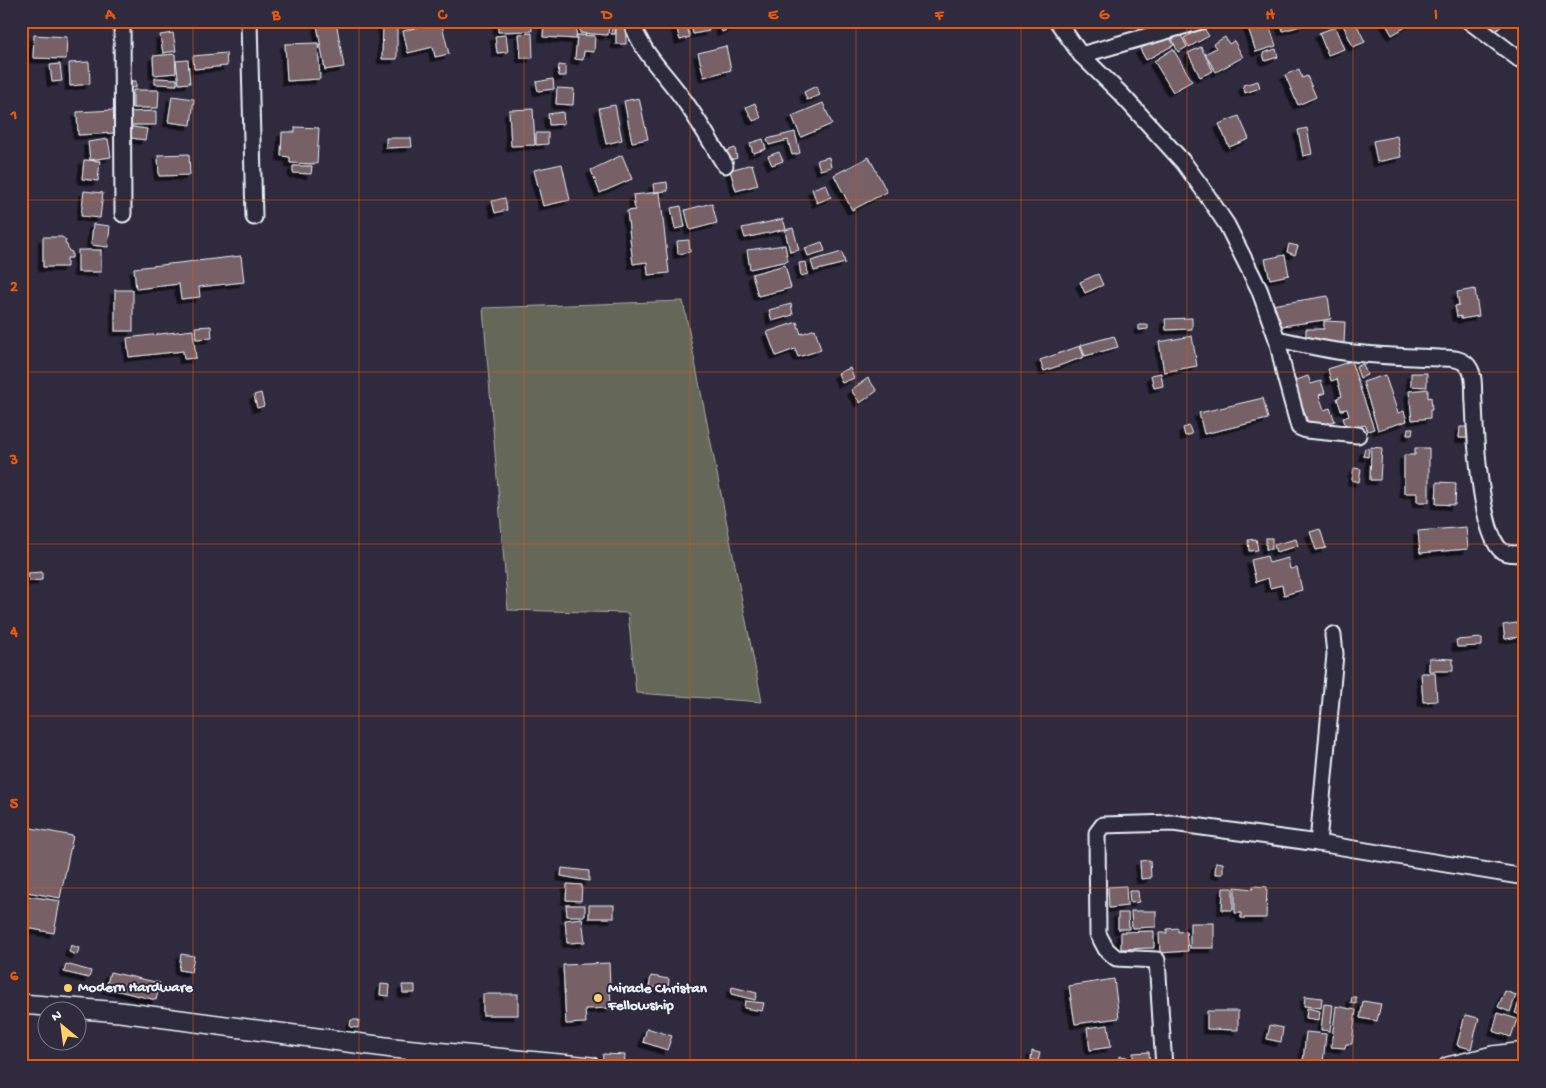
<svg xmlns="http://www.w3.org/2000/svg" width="1546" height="1088" font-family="'Gochi Hand',sans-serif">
<defs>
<filter id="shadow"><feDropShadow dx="-4.5" dy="4.5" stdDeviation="0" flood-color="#0009"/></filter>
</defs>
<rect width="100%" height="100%" fill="#2f2a3d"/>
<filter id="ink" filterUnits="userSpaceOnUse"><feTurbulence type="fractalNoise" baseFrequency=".02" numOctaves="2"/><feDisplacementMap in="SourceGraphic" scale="10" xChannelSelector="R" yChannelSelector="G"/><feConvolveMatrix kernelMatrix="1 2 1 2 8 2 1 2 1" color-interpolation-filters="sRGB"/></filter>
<g filter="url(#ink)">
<polygon fill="#656759" stroke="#a6aca8" points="683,301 762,702 636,693 628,613 508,610 483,308"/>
<g fill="#776066" stroke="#e8f1f8" filter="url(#shadow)">
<polygon points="336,21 344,67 325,70 317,25"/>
<polygon points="383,21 397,21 397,59 382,59"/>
<polygon points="441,21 449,54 435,57 433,47 408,53 403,31"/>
<polygon points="498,21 531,21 532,31 498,32"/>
<polygon points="544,21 577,21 576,39 543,37"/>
<rect x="611" y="21" width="10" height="4"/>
<polygon points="680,21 685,21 690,37 680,40 675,23"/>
<polygon points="690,21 707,21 709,31 693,34"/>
<polygon points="718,21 746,21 722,32"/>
<polygon points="1246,21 1268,21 1276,46 1256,52"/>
<polygon points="1280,21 1303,21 1304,25 1283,31"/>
<polygon points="1352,21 1355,21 1365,42 1353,47 1343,25"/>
<polygon points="1384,21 1416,21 1392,35"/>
<polygon points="1485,21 1509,21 1494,32"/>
<polygon points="580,23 609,26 608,35 580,33"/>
<polygon points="1203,27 1209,36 1189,47 1184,38"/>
<polygon points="1335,27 1344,49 1328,55 1319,33"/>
<polygon points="612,28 616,28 615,34 611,34"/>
<rect x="616" y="28" width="10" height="16"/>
<polygon points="173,33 176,51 163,53 160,35"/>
<polygon points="532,33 533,58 521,58 519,34"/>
<polygon points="1168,34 1174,45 1146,60 1140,49"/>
<polygon points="34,35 67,37 66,59 33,58"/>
<polygon points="506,35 508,52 497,53 495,36"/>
<polygon points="577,35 595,36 594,52 584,51 583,60 575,59"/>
<polygon points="1181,35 1187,47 1178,52 1172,39"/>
<polygon points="1225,37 1229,44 1234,41 1243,57 1216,72 1205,54 1216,48 1213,44"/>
<polygon points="318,43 320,79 287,81 285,44"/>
<polygon points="726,46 731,70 704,77 698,53"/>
<polygon points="1201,47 1213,71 1200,77 1188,53"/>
<polygon points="1173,49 1192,81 1173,92 1154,61"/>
<polygon points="1276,49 1278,57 1265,61 1263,53"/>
<polygon points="226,53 227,66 194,69 193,56"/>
<polygon points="175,54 176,73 154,75 153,56"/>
<polygon points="188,60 190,83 179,84 176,61"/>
<polygon points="89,62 90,84 70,86 69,63"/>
<polygon points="60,64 62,81 52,82 50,65"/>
<polygon points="559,65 566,66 566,76 558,76"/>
<polygon points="1299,69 1302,78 1307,76 1316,97 1298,105 1285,75"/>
<polygon points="155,78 177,79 177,85 155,84"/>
<polygon points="553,79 554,89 538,91 536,82"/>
<polygon points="129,81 136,81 136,88 129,87"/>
<polygon points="1258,81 1260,88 1245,93 1243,85"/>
<polygon points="816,86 820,95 807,100 804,92"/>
<polygon points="557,88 574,89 573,105 556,104"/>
<polygon points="133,90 159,90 158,108 133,108"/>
<polygon points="172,96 194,99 191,125 168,122"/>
<polygon points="639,98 648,139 632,142 624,101"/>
<polygon points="755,103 761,118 753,121 746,107"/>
<polygon points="823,103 832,124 801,137 792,116"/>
<polygon points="615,105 622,140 606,144 599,108"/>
<polygon points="533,109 535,145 511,146 509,110"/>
<polygon points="114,110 115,133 78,135 77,112"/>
<polygon points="156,111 156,125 126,125 126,112"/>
<polygon points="563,112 564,124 549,125 548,114"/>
<polygon points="1239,116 1249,139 1229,147 1219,124"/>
<polygon points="126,126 147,129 145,140 124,137"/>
<polygon points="295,127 319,128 317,164 290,163 290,157 281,156 282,132 295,132"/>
<polygon points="1307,128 1312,154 1303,156 1298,130"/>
<polygon points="795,132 800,153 792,155 788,140 769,145 767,139"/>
<polygon points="536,133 548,133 548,144 536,145"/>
<polygon points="1397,136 1401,157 1377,162 1373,141"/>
<polygon points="386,138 411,138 412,147 386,148"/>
<polygon points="108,139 111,157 90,160 88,142"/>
<polygon points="763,139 766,149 753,153 750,143"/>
<polygon points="735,148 737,158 727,161 724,152"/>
<polygon points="779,152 783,161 772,165 768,156"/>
<polygon points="189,154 190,175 159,176 158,155"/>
<polygon points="622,155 632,179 600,193 591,170"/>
<polygon points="829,157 831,167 820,170 817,160"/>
<polygon points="869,157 887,192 852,210 834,175"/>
<polygon points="84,160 100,161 98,181 82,179"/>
<polygon points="562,164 570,200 543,206 534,170"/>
<polygon points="752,164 758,185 736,191 730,170"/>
<polygon points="293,166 312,166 311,174 293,173"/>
<polygon points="667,182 668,191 654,192 653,184"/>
<polygon points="826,184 831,197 817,203 812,189"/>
<polygon points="84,191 103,193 100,218 81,216"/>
<polygon points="660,192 669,273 648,275 647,262 633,264 627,211 635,210 633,195"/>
<polygon points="505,198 507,210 495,213 492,201"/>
<polygon points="712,203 717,223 690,230 685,210"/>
<polygon points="681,206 685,227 675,229 671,208"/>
<polygon points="783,219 786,229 745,238 742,228"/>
<polygon points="93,224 110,226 108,247 91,245"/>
<polygon points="793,228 799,250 790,252 785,230"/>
<polygon points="43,237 62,237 66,240 65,244 67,245 69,251 72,252 72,258 67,258 67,267 43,267"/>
<polygon points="689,240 690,252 678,254 677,241"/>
<polygon points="822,242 825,251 808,256 805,248"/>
<polygon points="1289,244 1298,246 1295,255 1287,252"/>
<polygon points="785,245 788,261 750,269 747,250"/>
<rect x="78" y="250" width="23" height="22"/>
<polygon points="842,252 845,263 814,271 811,261"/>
<polygon points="1285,255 1289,275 1270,279 1265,259"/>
<polygon points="241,256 244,282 199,287 200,297 181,299 179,284 136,289 134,268"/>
<polygon points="806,262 808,274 801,276 799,263"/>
<polygon points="785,265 791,288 758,296 752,274"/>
<polygon points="1098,274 1103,285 1085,293 1080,282"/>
<polygon points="1475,289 1479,316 1461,319 1461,316 1457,317 1455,306 1459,305 1457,292"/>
<rect x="115" y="290" width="18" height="41"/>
<polygon points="1328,296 1331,319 1275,327 1272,305"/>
<polygon points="791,304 793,315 772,321 769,310"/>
<polygon points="1192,318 1192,329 1166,330 1165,319"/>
<polygon points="1324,321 1345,322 1344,344 1306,342 1306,329 1324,329"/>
<polygon points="797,322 801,334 815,329 821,350 798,357 795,349 776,356 767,332"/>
<polygon points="1139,325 1148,325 1148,329 1139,330"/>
<polygon points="211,326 212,338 196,339 195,327"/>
<polygon points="193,330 196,358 184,359 183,351 129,357 127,338"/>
<polygon points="1114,336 1118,347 1085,356 1081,345"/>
<polygon points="1192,336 1197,366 1164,372 1159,342"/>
<polygon points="1080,346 1084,357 1044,371 1040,360"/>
<polygon points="1351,361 1374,429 1368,431 1365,425 1347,430 1343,418 1349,416 1347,409 1341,410 1337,398 1342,396 1337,379 1331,381 1328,369"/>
<polygon points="1363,364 1367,375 1360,378 1356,367"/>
<polygon points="850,368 854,378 842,383 838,373"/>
<polygon points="1161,373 1163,386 1154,388 1151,375"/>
<polygon points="1411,373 1427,373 1427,387 1411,386"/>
<polygon points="1385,375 1398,413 1404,411 1407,421 1378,430 1363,382"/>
<polygon points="1308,376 1311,384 1321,381 1325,393 1319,395 1324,410 1330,408 1335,421 1310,429 1294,381"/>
<polygon points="868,378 877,391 860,403 851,390"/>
<polygon points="1428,389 1428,398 1431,397 1432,410 1430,410 1430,418 1412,420 1409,391"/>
<polygon points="261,393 264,406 257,408 254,395"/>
<polygon points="1263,398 1268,419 1204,434 1199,413"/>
<polygon points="1189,426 1192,434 1185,436 1183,428"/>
<polygon points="1460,427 1470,427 1469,438 1459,438"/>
<polygon points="1408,428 1413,428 1412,435 1407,435"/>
<polygon points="1371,447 1382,448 1380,480 1370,480"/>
<polygon points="1365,448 1369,449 1368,457 1363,456"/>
<polygon points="1415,448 1429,448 1429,502 1417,502 1417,493 1404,493 1404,455 1415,455"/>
<polygon points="1354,468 1361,469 1359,482 1352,480"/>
<polygon points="1437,482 1456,483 1455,505 1436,504"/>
<polygon points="1466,527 1468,549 1420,553 1418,531"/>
<polygon points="1320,529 1326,548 1316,550 1310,532"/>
<rect x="1266" y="538" width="6" height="11"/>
<polygon points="1256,539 1258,550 1249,551 1248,540"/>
<polygon points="1296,539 1298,546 1276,552 1274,545"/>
<polygon points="1267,556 1269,563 1288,558 1290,569 1297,568 1302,590 1284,595 1282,585 1270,588 1268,578 1256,582 1251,560"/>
<polygon points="42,572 42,580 29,581 28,573"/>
<polygon points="1523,622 1525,636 1505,639 1503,625"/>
<polygon points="1482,638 1482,646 1457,647 1456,640"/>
<polygon points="1429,658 1453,659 1453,671 1429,671"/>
<polygon points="1421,673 1435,673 1437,701 1423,702"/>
<polygon points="21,826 73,836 60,898 21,891"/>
<polygon points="1150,860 1151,878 1141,879 1140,861"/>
<polygon points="1216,862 1223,863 1223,874 1215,874"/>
<polygon points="562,868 589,871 589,881 561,876"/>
<polygon points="567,884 582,885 581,901 566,900"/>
<polygon points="1126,886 1127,906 1109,908 1108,887"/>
<polygon points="1253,886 1267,887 1266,918 1241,918 1241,913 1235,913 1235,887 1253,889"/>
<polygon points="1223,888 1233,888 1233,910 1222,910"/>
<polygon points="1129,891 1138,891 1139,902 1130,903"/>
<polygon points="21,895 60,901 54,933 21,927"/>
<polygon points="566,905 585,905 585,916 567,916"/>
<rect x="589" y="905" width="25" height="13"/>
<polygon points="1131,911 1156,911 1156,927 1132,928"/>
<polygon points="1118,913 1128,913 1129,929 1118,929"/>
<polygon points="582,918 585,942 567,943 565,920"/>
<rect x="1190" y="923" width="24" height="25"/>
<polygon points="1178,928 1178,932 1186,931 1188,951 1160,953 1159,933 1167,933 1167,929"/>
<polygon points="1154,931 1154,948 1121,949 1121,932"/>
<polygon points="71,945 79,948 77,955 69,952"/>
<polygon points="181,954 194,956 191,972 179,970"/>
<polygon points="609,963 611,1008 585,1009 586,1023 566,1024 563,965"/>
<polygon points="66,964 91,971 89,978 64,972"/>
<polygon points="110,972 160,983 156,1000 106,988"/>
<polygon points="651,976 669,979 668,989 649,987"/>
<polygon points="1114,979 1119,1018 1075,1024 1069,986"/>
<polygon points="381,984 390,985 389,996 380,995"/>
<polygon points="402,985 415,985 415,993 403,993"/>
<polygon points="732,987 757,993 755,1000 731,994"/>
<polygon points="1505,991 1516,995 1510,1012 1498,1007"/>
<polygon points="1522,993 1525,994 1525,1002 1519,999"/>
<rect x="483" y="994" width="35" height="21"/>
<polygon points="1305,996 1322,998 1321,1008 1304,1006"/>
<polygon points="1352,997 1356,997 1356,1004 1351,1003"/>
<polygon points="745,1001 764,1003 762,1011 744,1008"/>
<polygon points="1363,1001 1381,1004 1377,1021 1360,1018"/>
<polygon points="1519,1002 1524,1004 1521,1015 1515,1013"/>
<polygon points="1324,1004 1333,1005 1330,1031 1321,1030"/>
<polygon points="1336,1006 1356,1010 1352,1044 1346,1044 1345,1048 1331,1047"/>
<polygon points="1307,1008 1320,1011 1319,1020 1306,1018"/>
<polygon points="1207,1011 1238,1011 1238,1030 1207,1029"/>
<polygon points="1498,1013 1517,1019 1511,1037 1493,1031"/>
<polygon points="1465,1015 1479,1018 1471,1049 1457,1045"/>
<polygon points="351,1020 359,1020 358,1028 350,1027"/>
<polygon points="1108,1025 1111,1047 1090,1050 1087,1028"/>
<polygon points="1270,1025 1283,1028 1281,1042 1267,1039"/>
<polygon points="647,1028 672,1036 667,1050 643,1042"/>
<polygon points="1306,1032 1326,1034 1323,1063 1303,1062"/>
<polygon points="1032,1051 1040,1053 1038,1061 1031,1060"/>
<polygon points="1149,1052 1150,1067 1134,1067 1133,1053"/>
<polygon points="603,1054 625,1055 624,1067 602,1067"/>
<polygon points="1119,1056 1127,1057 1126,1066 1118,1065"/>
<polygon points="1013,1063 1039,1064 1039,1067 1013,1067"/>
</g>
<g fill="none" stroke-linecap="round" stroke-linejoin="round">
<defs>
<g id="minor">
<polyline points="122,21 123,214"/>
<polyline points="249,21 254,217"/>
<path d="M 631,21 C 643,55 663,71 683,99 C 698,119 711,143 725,165"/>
<path d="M 1057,21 L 1081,55 L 1121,94 L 1184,163 L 1202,188 L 1227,225 L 1259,289 L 1277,339 C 1297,343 1317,348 1337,351 C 1371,356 1406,357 1440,358 C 1451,358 1464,358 1470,369 C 1475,378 1473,393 1474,403 C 1475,431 1480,535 1502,551 C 1509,555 1518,554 1525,553"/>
<polyline points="1469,21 1519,59 1525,61"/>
<polyline points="1081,55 1201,21"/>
<polyline points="1277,339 1285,376 1299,427 1306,430 1358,435"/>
<polyline points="1333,635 1335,654 1318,843 1525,877"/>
<polyline points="1164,1067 1157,960 1116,958 1106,949 1098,934 1097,833 1103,825 1173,823 1318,843"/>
</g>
<g id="tertiary">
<polyline points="21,1004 120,1012 393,1048 591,1067"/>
<polyline points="1448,1067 1493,1056"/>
<polyline points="1489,1067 1493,1056 1525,1052"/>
</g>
</defs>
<use href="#minor" stroke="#e8f1f8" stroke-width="19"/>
<use href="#tertiary" stroke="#e8f1f8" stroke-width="22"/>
<use href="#minor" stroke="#2f2a3d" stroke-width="15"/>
<use href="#tertiary" stroke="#2f2a3d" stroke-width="19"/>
</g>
</g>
<path fill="none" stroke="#e8590c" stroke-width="1" stroke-opacity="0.55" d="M 193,21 L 193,1067M 359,21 L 359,1067M 524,21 L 524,1067M 690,21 L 690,1067M 856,21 L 856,1067M 1021,21 L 1021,1067M 1187,21 L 1187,1067M 1353,21 L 1353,1067M 21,200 L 1525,200M 21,372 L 1525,372M 21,544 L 1525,544M 21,716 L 1525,716M 21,888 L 1525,888"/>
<g fill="#ffd166" stroke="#2f2a3d" stroke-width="2">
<circle cx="68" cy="988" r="5"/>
<circle cx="598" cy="998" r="5"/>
</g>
<g text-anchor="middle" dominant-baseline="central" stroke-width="4" stroke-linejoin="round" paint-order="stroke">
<g font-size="15" font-weight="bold" fill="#e8f1f8" stroke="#2f2a3d" text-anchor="start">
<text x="78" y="988">Modern Hardware</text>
<text x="608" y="989">Miracle Christan<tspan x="608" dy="17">Fellowship</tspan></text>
</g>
</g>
<rect width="1546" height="1088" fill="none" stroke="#2f2a3d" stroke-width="55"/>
<g transform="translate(62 1026) rotate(331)"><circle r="24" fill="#2f2a3d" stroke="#797a88"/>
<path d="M0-4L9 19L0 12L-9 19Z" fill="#ffd166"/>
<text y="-8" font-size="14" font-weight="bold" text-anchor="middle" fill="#e8f1f8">N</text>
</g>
<rect x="28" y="28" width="1490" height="1032" fill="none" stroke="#e8590c" stroke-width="2"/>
<g font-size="16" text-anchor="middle" font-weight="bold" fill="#e8590c">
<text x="110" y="19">A</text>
<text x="276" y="19">B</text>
<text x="442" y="19">C</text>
<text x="607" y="19">D</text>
<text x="773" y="19">E</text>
<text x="939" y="19">F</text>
<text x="1104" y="19">G</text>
<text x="1270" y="19">H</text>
<text x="1436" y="19">I</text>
<text x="14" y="119">1</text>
<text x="14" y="291">2</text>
<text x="14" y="464">3</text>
<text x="14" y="636">4</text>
<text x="14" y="808">5</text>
<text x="14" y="980">6</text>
</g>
</svg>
